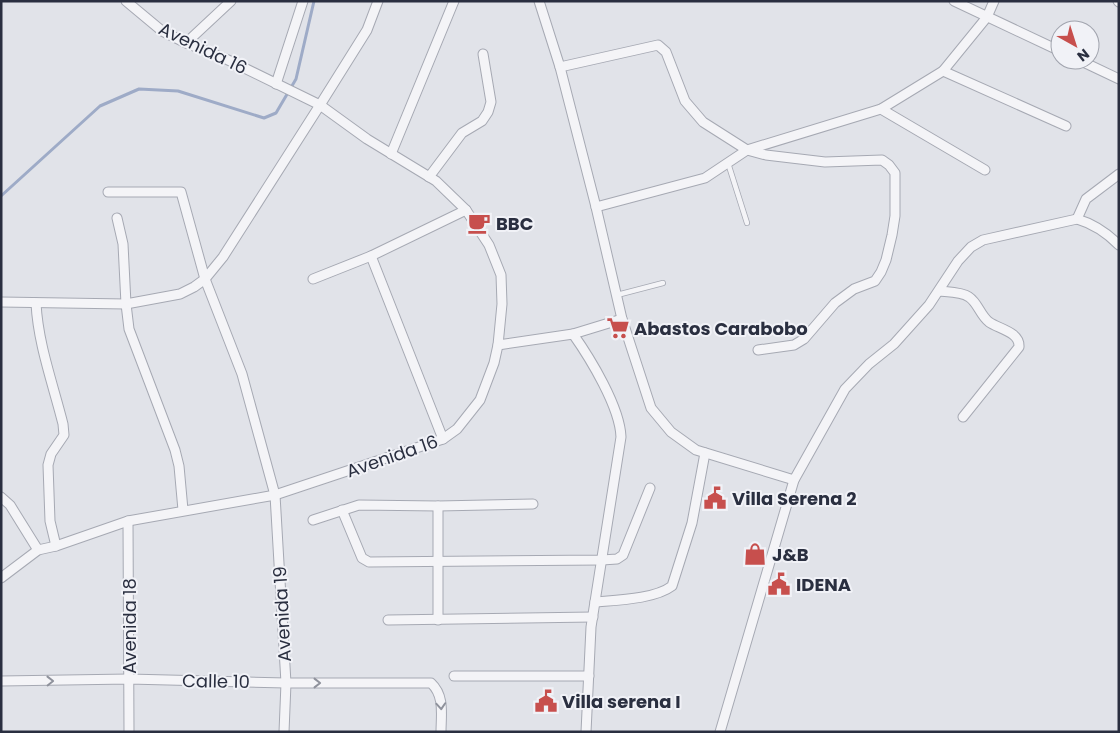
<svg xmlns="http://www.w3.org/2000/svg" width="1120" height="733" font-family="Poppins,sans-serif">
<rect width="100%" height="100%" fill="#e1e3e9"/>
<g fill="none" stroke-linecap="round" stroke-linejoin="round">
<polyline stroke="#9eabc7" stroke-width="3" points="1,196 100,106 139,89 178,91 264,118 276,113 296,79 314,1"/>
<defs>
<g id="lane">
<polyline points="728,163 747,223"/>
<polyline points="617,295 663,283"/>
</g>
<g id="street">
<polyline points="539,1 560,67 596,207 622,319 651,408 671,432 696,450 794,480"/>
<polyline points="954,1 1060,51"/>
<polyline points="1118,1 1119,2"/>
<polyline points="186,43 231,1"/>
<polyline points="1079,60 1119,79"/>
<polyline points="560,67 658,45 666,52 685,101 703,122 747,150 766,155 825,162 882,160 889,165 895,173 895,216 892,235 886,260 881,272 875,281 854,289 835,303 804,339 794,345 758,350"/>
<polyline points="943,71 1066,126"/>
<polyline points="276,84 303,1"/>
<polyline points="881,109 985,170"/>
<polyline points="391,154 454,1"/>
<polyline points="429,177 462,133 482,121 488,112 491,102 483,54"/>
<polyline points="108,192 181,192 205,279"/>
<polyline points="596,207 705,178 747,150 881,109 943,71 987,17 994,1"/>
<polyline points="117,218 123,244 126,304 129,329 175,450 179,466 183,510"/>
<polyline points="1077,219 1086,199 1119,174"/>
<polyline points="205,279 223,257 320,105 367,30 378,1"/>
<polyline points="313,279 371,256"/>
<path d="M 939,291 C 947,292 962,292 969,297 C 978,303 980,315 989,322 C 999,329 1020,332 1019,347 L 963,417"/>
<polyline points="1,302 126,304 180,294 194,287 205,279 242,374 275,495 286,683 284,732"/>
<path d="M 36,303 C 38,344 53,384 63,424 L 64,435 L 51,454 L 48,465 L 50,521 L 56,546"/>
<polyline points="573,334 622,319"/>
<path d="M 498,345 L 573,334 C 590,358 620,407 621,437 L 591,627 L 586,732"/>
<polyline points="443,439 371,256 466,210"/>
<polyline points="1,497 10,505 38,550"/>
<polyline points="342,510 362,558 369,562 602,560 617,559 623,555 650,488"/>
<polyline points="313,520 359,505 438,506 533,504"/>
<polyline points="128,521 129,732"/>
<polyline points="1,578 38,550 56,546 128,521 275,495 443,439 457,429 480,400 494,363 498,345 502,304 501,275 489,245 466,210 436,181 367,139 320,105 226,59 186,43 162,31 126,1"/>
<path d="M 595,602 C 618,600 655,599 672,586 L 692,523 L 705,453"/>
<polyline points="388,620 593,617"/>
<polyline points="438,620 438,506"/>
<polyline points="454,676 589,676"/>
<path d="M 1,681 L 129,679 L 286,683 L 431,683 C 445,696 441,715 441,732"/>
<path d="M 720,732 L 794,480 L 845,389 L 869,364 L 894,344 L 929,305 L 958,261 L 971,247 L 983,240 L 1077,219 C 1094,224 1106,232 1119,245"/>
</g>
</defs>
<use href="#lane" stroke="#a6a9b3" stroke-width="6"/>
<use href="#street" stroke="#a6a9b3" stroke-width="11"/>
<use href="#lane" stroke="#f4f4f7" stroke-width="4.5"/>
<use href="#street" stroke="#f4f4f7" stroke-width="9"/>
</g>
<defs><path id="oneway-chevron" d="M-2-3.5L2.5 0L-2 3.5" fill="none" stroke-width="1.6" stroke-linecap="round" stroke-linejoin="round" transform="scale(1.25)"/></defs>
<g stroke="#8f929c">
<use href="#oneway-chevron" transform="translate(50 681) rotate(-1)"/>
<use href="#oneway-chevron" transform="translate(317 683)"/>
<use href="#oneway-chevron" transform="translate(441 706) rotate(86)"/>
</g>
<defs>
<symbol id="cafe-bare" viewBox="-9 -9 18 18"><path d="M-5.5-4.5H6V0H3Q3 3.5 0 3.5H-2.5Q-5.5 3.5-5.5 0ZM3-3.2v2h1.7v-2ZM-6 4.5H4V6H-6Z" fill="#c74f4d" stroke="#f1f2f7" stroke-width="2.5" paint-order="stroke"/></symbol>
<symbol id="supermarket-bare" viewBox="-9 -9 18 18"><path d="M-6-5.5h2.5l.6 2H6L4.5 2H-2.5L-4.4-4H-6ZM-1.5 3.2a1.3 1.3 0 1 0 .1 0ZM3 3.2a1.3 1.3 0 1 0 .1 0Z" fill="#c74f4d" stroke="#f1f2f7" stroke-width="2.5" paint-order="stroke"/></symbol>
<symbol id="civic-bare" viewBox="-9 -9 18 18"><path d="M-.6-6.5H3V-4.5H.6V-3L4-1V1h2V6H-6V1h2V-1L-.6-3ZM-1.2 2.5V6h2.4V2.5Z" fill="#c74f4d" stroke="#f1f2f7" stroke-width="2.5" paint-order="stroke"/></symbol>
<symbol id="shop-bare" viewBox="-9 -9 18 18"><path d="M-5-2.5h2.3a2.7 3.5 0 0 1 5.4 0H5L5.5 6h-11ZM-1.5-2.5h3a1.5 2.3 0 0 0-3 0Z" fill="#c74f4d" stroke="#f1f2f7" stroke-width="2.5" paint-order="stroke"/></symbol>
</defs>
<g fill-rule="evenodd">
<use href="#cafe-bare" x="463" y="207" width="32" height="32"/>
<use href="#supermarket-bare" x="602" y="312" width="32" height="32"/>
<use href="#civic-bare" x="699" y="482" width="32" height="32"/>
<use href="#shop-bare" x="739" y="538" width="32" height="32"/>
<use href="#civic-bare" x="763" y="568" width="32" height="32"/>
<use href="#civic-bare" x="530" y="685" width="32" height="32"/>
</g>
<g text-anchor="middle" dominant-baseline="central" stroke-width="4" stroke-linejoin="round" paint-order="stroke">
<g font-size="18" fill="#2a2f40" stroke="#f1f2f7">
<text transform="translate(203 48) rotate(26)">Avenida 16</text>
<text transform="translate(392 456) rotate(-19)">Avenida 16</text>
<text transform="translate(282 614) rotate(-93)">Avenida 19</text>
<text transform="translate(129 626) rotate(-90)">Avenida 18</text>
<text transform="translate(216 681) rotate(1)">Calle 10</text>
</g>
<g font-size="18" font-weight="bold" fill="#2a2f40" stroke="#f1f2f7" text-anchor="start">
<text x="496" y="223">BBC</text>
<text x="634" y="328">Abastos Carabobo</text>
<text x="732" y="498">Villa Serena 2</text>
<text x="772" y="554">J&amp;B</text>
<text x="796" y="584">IDENA</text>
<text x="562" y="701">Villa serena I</text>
</g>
</g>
<rect width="1120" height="733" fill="none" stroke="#2a2f40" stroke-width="5"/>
<g transform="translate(1075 45) rotate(141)"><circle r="24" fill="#f1f2f7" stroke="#a1a4ae"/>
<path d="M0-4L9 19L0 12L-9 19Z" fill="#c74f4d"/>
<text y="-8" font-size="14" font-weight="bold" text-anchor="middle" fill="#2a2f40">N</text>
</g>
</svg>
